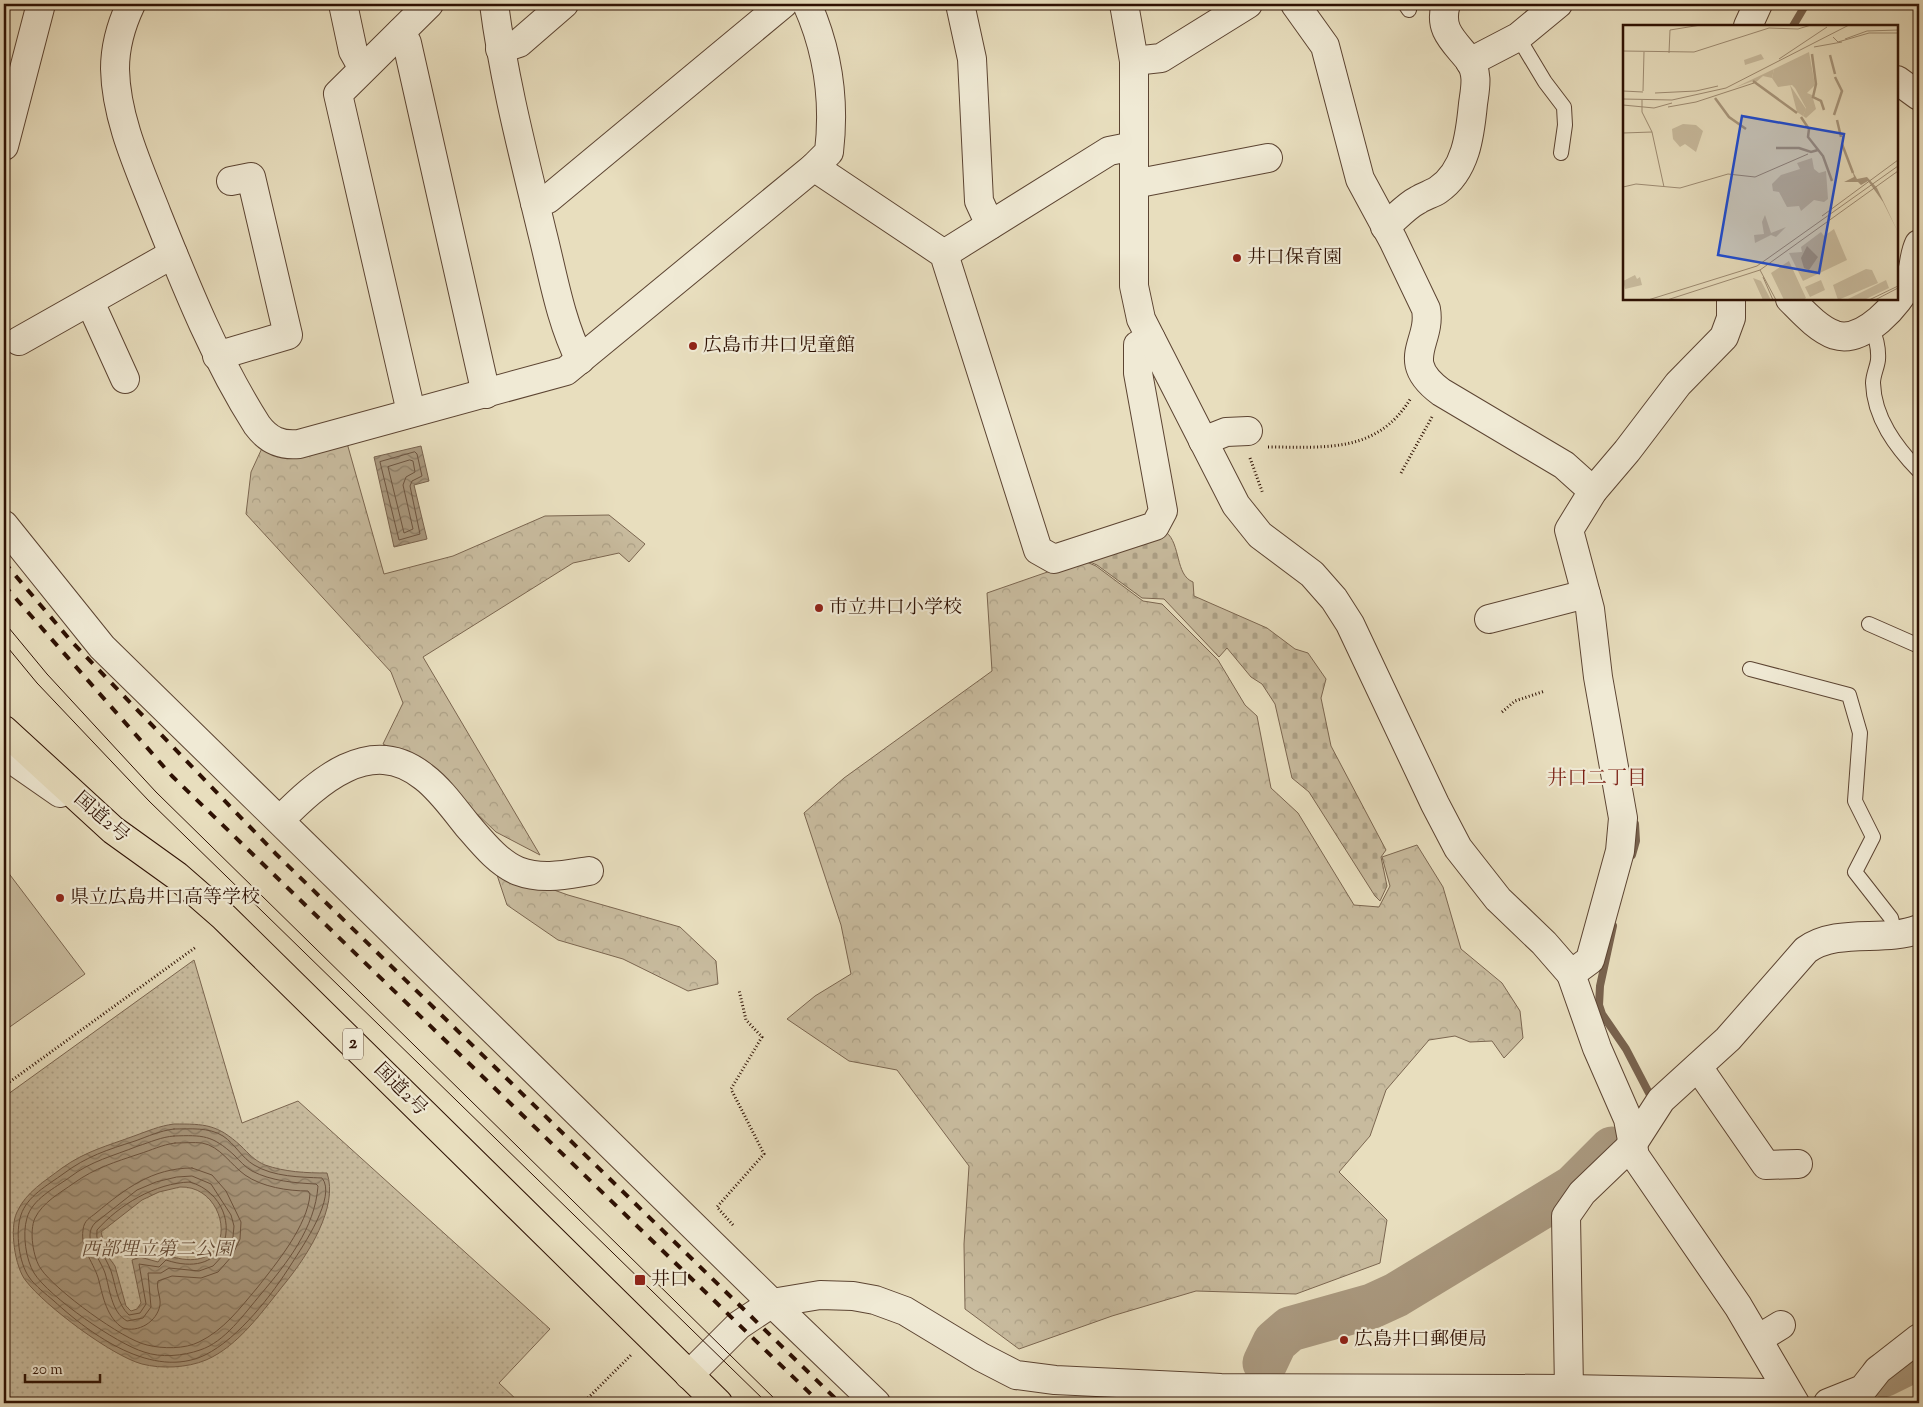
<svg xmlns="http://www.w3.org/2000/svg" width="1923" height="1407" font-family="'Sorts Mill Goudy','Noto Serif JP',serif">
<defs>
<pattern id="forest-crowns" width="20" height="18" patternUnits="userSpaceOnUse" patternTransform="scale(1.25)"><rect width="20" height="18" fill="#c8bb9e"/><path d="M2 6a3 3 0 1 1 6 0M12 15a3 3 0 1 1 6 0" fill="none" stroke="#aca086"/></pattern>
<pattern id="cemetery-stones" width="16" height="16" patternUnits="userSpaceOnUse" patternTransform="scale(1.25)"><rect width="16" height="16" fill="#c8bb9e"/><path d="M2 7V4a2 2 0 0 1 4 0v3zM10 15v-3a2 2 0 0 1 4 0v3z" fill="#aca086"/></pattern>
<pattern id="park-dots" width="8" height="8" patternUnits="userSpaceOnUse" patternTransform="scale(1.25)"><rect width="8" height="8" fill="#c8bb9e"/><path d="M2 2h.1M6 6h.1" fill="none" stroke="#aca086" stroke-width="1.8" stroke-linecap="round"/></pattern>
<pattern id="water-waves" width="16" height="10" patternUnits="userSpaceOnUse" patternTransform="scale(1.25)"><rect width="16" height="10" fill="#a9987e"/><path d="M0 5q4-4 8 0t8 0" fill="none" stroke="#8a7b65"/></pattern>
</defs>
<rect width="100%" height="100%" fill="#e8debe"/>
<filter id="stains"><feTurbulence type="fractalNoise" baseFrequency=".004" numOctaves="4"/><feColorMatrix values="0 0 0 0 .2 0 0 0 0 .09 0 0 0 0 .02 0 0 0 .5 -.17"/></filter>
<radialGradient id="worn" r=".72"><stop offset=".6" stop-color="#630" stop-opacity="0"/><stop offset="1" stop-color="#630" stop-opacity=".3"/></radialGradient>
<g fill="url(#forest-crowns)" stroke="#7b6650">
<polygon points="347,443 384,574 453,556 545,516 609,515 645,544 629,562 619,553 573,563 423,657 540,855 496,832 429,768 383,744 403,703 391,672 246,514 251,472 263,446 293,458"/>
<polygon points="1082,560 1096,566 1143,601 1162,604 1218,660 1245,705 1257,716 1271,788 1298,813 1354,905 1379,907 1390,886 1382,857 1417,845 1443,887 1461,949 1502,983 1520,1011 1523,1038 1504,1058 1492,1041 1470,1042 1455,1036 1429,1040 1386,1090 1370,1136 1339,1172 1387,1220 1380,1263 1296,1294 1196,1291 1112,1316 1019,1349 965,1309 964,1244 969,1166 897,1070 849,1061 787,1019 815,996 851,974 841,925 804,813 844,778 992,671 987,593"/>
<polygon points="495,869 568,895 680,927 716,961 718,984 688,991 623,959 558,940 507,905"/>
</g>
<path fill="url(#cemetery-stones)" stroke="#7b6650" d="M 1166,532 C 1181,544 1175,575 1193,582 L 1194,596 L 1267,628 L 1295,649 L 1308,653 L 1326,679 L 1321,698 L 1331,746 L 1386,850 L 1381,857 L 1387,886 L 1380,901 L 1375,896 L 1309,792 L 1292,778 L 1275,704 L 1262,684 L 1251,677 L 1227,648 L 1219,657 L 1164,599 L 1142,598 L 1097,565 L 1083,559 Z"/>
<polygon fill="url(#park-dots)" stroke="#7b6650" points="194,960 242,1123 298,1101 550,1329 499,1383 520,1403 4,1403 4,1097"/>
<polygon fill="#c8bb9e" stroke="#7b6650" points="4,867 85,974 4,1031"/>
<g fill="url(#water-waves)" stroke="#78624d" fill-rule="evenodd">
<polygon points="421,446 429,481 414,485 427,539 394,547 374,457"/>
<path d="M 174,1124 C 205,1124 217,1124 241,1146 C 248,1153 255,1161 265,1165 C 285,1172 306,1173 327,1173 C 339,1207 307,1256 286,1282 C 264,1309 239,1346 206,1360 C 187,1368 161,1369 142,1364 C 112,1356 45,1306 26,1281 C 15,1268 9,1228 17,1212 C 26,1192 45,1181 62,1168 C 86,1151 107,1146 134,1136 C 148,1131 159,1126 174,1124 ZM 180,1187 C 233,1185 242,1284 164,1254 L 158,1262 L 140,1257 L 132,1260 L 141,1303 L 137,1309 L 131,1311 L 126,1306 L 115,1266 L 107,1255 L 101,1232 L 142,1200 L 159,1192 Z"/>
</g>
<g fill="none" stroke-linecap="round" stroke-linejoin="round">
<g stroke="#6c5440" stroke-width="1">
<polygon points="415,452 417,454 422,476 412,481 410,486 420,534 399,540 380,462"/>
<polygon points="410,460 413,461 415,472 406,477 403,485 413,529 404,533 388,467"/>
<path d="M 174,1129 C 190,1129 209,1127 223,1136 C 235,1144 242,1158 254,1165 C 274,1177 300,1177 322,1178 C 337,1196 303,1246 292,1263 C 272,1295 239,1338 205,1355 C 153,1380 91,1335 54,1301 C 46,1294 35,1286 29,1277 C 19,1263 15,1232 21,1215 C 27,1196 48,1185 63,1174 C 87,1156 107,1150 135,1141 C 149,1136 159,1131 174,1129 Z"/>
<path d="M 174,1136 C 203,1135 212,1135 234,1155 C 240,1161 245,1167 252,1171 C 271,1181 295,1183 316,1184 L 318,1186 C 315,1228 287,1263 261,1294 C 244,1314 225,1342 200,1350 C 183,1356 161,1358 144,1352 C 117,1344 49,1297 34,1273 C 26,1260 22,1234 27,1218 C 32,1199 55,1188 70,1177 C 91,1161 113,1156 138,1146 C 151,1142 161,1137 174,1136 Z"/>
<path d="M 175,1143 C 184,1143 194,1142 202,1143 C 220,1146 231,1165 245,1175 C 262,1187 288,1191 308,1191 L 310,1194 C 308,1225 276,1264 257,1288 C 240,1308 224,1330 199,1342 C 185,1349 163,1349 147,1345 C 123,1340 55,1290 41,1269 C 33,1258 29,1231 35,1218 C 43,1202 60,1193 74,1183 C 95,1168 115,1162 139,1154 C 152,1150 161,1145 175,1143 Z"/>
<path d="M 192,1168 L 212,1175 L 226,1191 L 241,1222 L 240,1239 L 232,1256 L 218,1272 L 201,1278 L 172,1276 L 158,1281 C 156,1289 161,1297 160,1305 C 157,1322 138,1333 123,1328 C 107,1318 103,1297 99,1281 C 95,1264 80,1249 83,1230 C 84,1220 90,1218 96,1213 C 125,1189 152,1168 192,1168 Z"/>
<path d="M 177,1177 L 192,1176 L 211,1184 L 231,1215 L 234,1226 L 233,1237 L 226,1252 L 213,1266 L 199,1271 L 169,1268 L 161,1273 L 148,1273 L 151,1307 L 143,1318 L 127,1321 C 111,1312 110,1289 105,1273 C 100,1258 81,1238 95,1223 L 137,1190 L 156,1182 Z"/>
<path d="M 190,1182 C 245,1198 238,1284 166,1260 L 159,1267 L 139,1264 L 146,1304 L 140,1313 L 129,1315 C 117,1304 116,1286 111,1271 C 106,1257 95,1246 97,1230 C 119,1205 155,1183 190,1182 Z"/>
</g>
<g stroke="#78624d" stroke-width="8">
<polyline points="1793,26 1806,4"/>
<polyline points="1632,855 1636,841 1635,824"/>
<polyline points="1613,926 1600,986 1599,1005 1602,1014 1626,1049 1650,1095"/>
</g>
<g stroke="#a9987e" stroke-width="45">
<polyline points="1265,1363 1275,1342 1290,1329 1372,1306 1396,1295 1574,1187 1612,1149"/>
<polyline points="1883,1375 1919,1357"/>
</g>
<defs>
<g id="service">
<polyline points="1405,4 1409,10"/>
<polyline points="1518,37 1545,82 1564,107 1565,125 1561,153"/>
<path d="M 1871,326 C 1876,337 1879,347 1878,360 C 1877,368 1873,375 1873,383 C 1874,418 1896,447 1919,471"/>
<polyline points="1869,624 1919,646"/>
<polyline points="1750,669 1849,695 1860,733 1855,801 1873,837 1855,872 1891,918 1895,934"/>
</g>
<g id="minor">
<path d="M 131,4 C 121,25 115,45 115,69 C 116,119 139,168 157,214 C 186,286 215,359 257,425 C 268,440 281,446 299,444 L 566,371 L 814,167 L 944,254 L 1038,550 L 1054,559 L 1155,526 L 1163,511 L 1138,373 L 1138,345 L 1151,339"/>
<polyline points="343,4 353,51 362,67"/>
<path d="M 494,4 C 504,81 524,157 542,232 C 553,275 560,320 580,360"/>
<path d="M 807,4 C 828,51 835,101 829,152 L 814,167"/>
<polyline points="960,4 972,59 979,201 990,225"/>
<path d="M 1295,4 L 1325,46 L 1360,179 L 1393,240 L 1426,309 C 1432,343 1398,360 1441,392 L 1564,465 L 1593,491"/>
<polyline points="1748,26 1758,4"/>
<polyline points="401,32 407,43 486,394"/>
<polyline points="500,49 519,43 564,4"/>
<polyline points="1134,61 1161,58 1248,4"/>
<polyline points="1470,62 1518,37 1558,4"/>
<polyline points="1897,80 1919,96"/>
<polyline points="4,146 41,4"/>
<polyline points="1134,184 1268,158"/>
<polyline points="535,203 548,199 783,4"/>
<path d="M 1385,227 C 1396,218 1406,206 1418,200 C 1424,196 1432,194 1438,190 C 1466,171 1470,135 1473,104 C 1475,89 1479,73 1469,60 C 1454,41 1438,30 1446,4"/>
<polyline points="944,254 1109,151 1134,146"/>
<polyline points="1731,299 1731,318 1724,337 1678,384 1627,451 1593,491 1569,530 1590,609 1598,677 1623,818 1620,851 1590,960 1571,974 1597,1048 1628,1119 1635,1156 1738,1306 1795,1403"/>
<path d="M 1790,299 C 1803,312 1818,329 1835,335 C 1863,344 1900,304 1909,281 C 1915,269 1913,256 1919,244"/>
<polyline points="90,302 125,379"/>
<polyline points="19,341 173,254"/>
<polyline points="217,356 288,335 251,177 231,181"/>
<polyline points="411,412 338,94 429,4"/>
<polyline points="1203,441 1226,432 1248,431"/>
<polyline points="4,525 102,647 772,1303"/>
<polyline points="1489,619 1586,594"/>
<polyline points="4,754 60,793"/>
<path d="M 280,820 C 317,783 370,733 424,777 C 441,790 454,809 467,825 C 481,841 498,863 518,871 C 542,880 564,875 589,871"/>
<polyline points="1698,1067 1766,1165 1798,1164"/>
<polyline points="1758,1339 1781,1325"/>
<polyline points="689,1375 739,1325 772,1303 820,1295 853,1296 875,1300 905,1311 981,1357 1016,1375 1055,1380 1221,1388 1569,1389 1767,1393 1786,1390"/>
<path d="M 1569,1389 L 1566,1216 L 1582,1193 L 1632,1145 L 1661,1100 L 1728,1039 L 1806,950 C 1838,927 1884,943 1919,929"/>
<polyline points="1828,1403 1863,1389 1878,1370 1919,1338"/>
</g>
<g id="tertiary">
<polyline points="1124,4 1134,61 1134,286 1141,319 1236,505 1260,535 1312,574 1334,599 1350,624 1435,804 1458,848 1498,899 1544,943 1571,974"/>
<polyline points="772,1303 876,1403"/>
</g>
<polyline id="trunk" points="4,730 113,830 177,876 224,917 718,1403"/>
</defs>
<use href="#service" stroke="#5c4432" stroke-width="16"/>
<use href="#minor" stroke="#5c4432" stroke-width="30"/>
<use href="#tertiary" stroke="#5c4432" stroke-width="30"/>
<use href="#trunk" stroke="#2e1103" stroke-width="30"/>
<g stroke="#2e1103" stroke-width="3" stroke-dasharray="1 2.5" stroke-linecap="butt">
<path d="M 1268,447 C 1325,447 1377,454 1411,398"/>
<polyline points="1250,458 1263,494"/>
<polyline points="1401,473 1432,417"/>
<polyline points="1502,712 1515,701 1545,691"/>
<polyline points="4,1086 196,947"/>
<polyline points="733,1225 717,1207 764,1154 731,1089 762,1037 746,1020 739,990"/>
<polyline points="583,1403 632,1354"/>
</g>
<use href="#service" stroke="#f0ead5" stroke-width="14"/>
<use href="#minor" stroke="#f0ead5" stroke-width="28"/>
<use href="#tertiary" stroke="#f0ead5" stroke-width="28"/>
<use href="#trunk" stroke="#e8debe" stroke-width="28"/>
<g stroke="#2e1103" stroke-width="1">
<polyline points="4,622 47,674 156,792 779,1403"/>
<polyline points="4,643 37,683 149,801 767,1403"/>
</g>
<g stroke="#2e1103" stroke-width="4" stroke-dasharray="9 9" stroke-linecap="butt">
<polyline points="4,562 71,641 276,854 840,1403"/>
<polyline points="4,585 172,776 820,1403"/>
</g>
</g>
<g fill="#8f2418" stroke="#f0ead5" stroke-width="2">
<circle cx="1237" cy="258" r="5"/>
<circle cx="693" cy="346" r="5"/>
<circle cx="819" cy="608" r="5"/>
<circle cx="60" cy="898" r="5"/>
<rect x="634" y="1274" width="12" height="12" rx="2.5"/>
<circle cx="1344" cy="1340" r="5"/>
</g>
<g text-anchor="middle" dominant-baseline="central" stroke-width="4.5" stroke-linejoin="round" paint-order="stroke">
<rect fill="#f0ead5" stroke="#685242" stroke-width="1" x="343" y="1028.5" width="20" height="31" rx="4"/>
<g font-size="18" font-weight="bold" fill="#2e1103">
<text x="353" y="1044">2</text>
</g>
<g font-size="19" fill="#2e1103" stroke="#f0ead5" text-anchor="start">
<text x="1247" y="258">井口保育園</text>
<text x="703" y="346">広島市井口児童館</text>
<text x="829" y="608">市立井口小学校</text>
<text x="70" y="898">県立広島井口高等学校</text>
<text x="651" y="1280">井口</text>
<text x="1354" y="1340">広島井口郵便局</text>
</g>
<g font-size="19" fill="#2e1103" stroke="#f0ead5">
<text transform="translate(101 818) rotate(41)">国道2号</text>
<text transform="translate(400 1090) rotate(45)">国道2号</text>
</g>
<g font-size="19" font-style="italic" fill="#644c39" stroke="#f0ead5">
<text x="157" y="1250">西部埋立第二公園</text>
</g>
<g font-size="20" fill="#7a1f14" stroke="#f0ead5">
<text x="1597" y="779">井口二丁目</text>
</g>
</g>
<g transform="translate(1623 25)">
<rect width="275" height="275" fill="#e8debe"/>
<path d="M 151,44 L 149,53 L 140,51 L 132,58 L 130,56 L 111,63 ZM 167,60 L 183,84 L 180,91 L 174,87 Z" fill="#c8bb9e"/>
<path d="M 186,27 L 192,60 L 184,68 L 189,70 L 193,84 L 183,93 L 180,91 L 183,83 L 172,63 L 169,60 L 155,62 L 149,53 L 151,44 ZM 60,99 L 73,100 L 80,106 L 73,127 L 62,119 L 57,122 L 50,114 L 49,104 ZM 189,133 L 191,144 L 196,148 L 203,146 L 205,174 L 201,177 L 191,175 L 178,186 L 176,181 L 164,182 L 156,167 L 150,166 L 149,159 L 158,150 L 177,144 L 174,138 ZM 142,190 L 148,208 L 163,202 L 153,212 L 148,210 L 132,218 L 131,210 L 141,209 L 139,197 Z" fill="#c8bb9e"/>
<path d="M 138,29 L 141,34 L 122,40 L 121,35 ZM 211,204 L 224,235 L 180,256 L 166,228 L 179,227 L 178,222 L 198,207 L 201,211 ZM 12,250 L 14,254 L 17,252 L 19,260 L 2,264 L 0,256 ZM 130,253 L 138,256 L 148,275 L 140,275 ZM 263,255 L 266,263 L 241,275 L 223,275 Z" fill="#c8bb9e"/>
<path d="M 166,236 L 183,273 L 180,275 L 161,275 L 148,248 ZM 243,244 L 249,245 L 255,258 L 215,275 L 210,260 ZM 198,255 L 202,265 L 187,272 L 182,262 Z" fill="#c8bb9e"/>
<path d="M 229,145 L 234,154 L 244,152 L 254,163 L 275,207 L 260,177 L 245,156 L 238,160 L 235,157 L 221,157 L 231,152 ZM 184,221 L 195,232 L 186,245 L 181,243 L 178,233 Z" fill="#a9987e"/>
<path fill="none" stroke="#a9987e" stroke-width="2.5" d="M 189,29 L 193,59 L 190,72 L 198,76 L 201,85M 207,30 L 212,49M 130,56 L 174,88M 92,73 L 106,92 L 123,104M 211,90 L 219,66 L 212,52M 178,92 L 186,104 L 185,112 L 200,131 L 209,156M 214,95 L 218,112M 219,119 L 230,148M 153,123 L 176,123 L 188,127 L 195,125"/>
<path fill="none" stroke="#9e8c73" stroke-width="1" d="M 210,12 L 215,17 L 246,8 L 275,8M 222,14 L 244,6 L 275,5M 191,22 L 219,17M 0,26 L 71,27 L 146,3 L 175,4 L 188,0M 46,28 L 47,5 L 78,0M 156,34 L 204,2M 0,66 L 20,67M 20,66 L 21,27M 32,68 L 73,66 L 95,61M 0,74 L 49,75 L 103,63 L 226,0M 19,75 L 19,87 L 29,107 L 41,162M 0,80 L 31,83M 45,82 L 73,77 L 131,58M 31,83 L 49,78M 0,108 L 29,107M 0,162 L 13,159 L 57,163 L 105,149 L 132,152 L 185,129M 199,191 L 275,135M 137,245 L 153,275M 140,252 L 150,275M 25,275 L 134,241 L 275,141M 44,275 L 137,245 L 275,146M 246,275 L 275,261M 252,275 L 275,263"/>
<path fill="#1d4ed8" fill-opacity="0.15" stroke="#1d4ed8" stroke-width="2.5" d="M 119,91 L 221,109 L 196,248 L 95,230 Z"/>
<rect width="275" height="275" fill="none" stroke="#2e1103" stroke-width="2.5"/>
</g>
<rect width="1923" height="1407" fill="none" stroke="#e8debe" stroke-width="20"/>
<rect x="5" y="5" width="1913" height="1397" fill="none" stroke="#2e1103" stroke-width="2.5"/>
<rect x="10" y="10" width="1903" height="1387" fill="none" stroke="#2e1103"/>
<path d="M25 1374v8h75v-8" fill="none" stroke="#2e1103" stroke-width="2.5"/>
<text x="32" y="1374" font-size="15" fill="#2e1103" stroke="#f0ead5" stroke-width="4" paint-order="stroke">20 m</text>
<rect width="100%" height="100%" filter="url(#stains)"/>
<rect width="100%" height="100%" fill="url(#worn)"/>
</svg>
